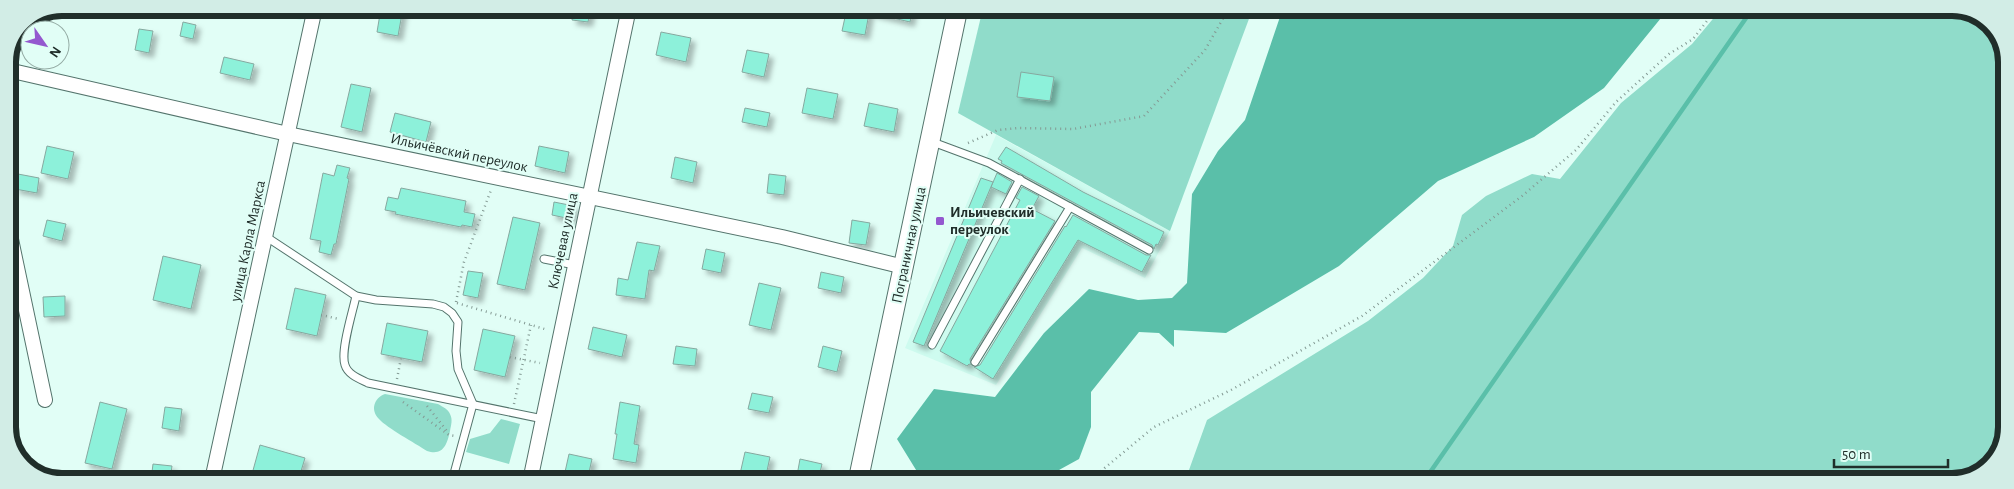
<svg xmlns="http://www.w3.org/2000/svg" width="2014" height="489" font-family="'Alegreya Sans',sans-serif">
<defs>
<filter id="shadow"><feDropShadow dx="4.5" dy="4.5" stdDeviation="2.5" flood-color="#0004"/></filter>
</defs>
<rect width="100%" height="100%" fill="#e1fef6"/>
<g fill="#cefbef">
<polygon points="242,8 304,8 301,20"/>
<polygon points="996,135 1170,231 1145,278 1082,248 996,385 905,348"/>
</g>
<g fill="#90dcca">
<polygon points="983,8 1253,8 1170,231 958,113"/>
<polygon points="1722,8 1963,9 1993,26 2006,55 2005,438 1985,470 1952,481 1185,481 1207,420 1368,321 1423,278 1453,246 1462,215 1486,196 1532,174 1560,179 1621,103 1692,44"/>
<path d="M 385,394 L 438,404 C 443,407 448,409 450,414 C 453,420 451,425 450,431 C 447,445 443,456 427,451 C 415,443 387,428 379,419 C 370,410 374,398 385,394 Z"/>
<polygon points="501,419 520,424 509,464 466,452 470,439 490,433"/>
</g>
<polygon fill="#5abfa9" points="1283,8 1679,8 1661,18 1604,88 1534,137 1438,181 1339,266 1226,333 1174,330 1174,347 1159,333 1139,332 1091,392 1091,427 1079,459 1039,481 927,481 921,478 897,439 934,389 995,397 1044,333 1089,289 1138,300 1172,298 1187,283 1192,194 1218,151 1245,120"/>
<g fill="none" stroke-linecap="round" stroke-linejoin="round">
<polyline stroke="#5abfa9" stroke-width="4.5" points="1424,481 1753,8"/>
</g>
<g fill="#8df1da" stroke="#86a89f" filter="url(#shadow)">
<polygon points="381,8 403,8 398,36 377,32"/>
<polygon points="574,8 591,8 588,22 572,20"/>
<polygon points="847,8 870,8 865,35 842,31"/>
<polygon points="872,8 913,8 910,22 872,13"/>
<polygon points="183,22 196,25 193,39 180,36"/>
<polygon points="139,29 153,31 149,53 135,50"/>
<polygon points="661,32 691,38 686,62 656,55"/>
<polygon points="747,50 769,54 764,77 742,72"/>
<polygon points="224,57 254,64 250,80 220,73"/>
<polygon points="1021,72 1054,77 1050,101 1017,97"/>
<polygon points="351,84 371,88 362,132 341,127"/>
<polygon points="807,88 838,94 833,119 802,113"/>
<polygon points="869,103 898,109 894,132 864,126"/>
<polygon points="745,108 770,113 767,127 742,122"/>
<polygon points="395,113 431,122 426,142 390,132"/>
<polygon points="47,146 74,152 68,179 41,173"/>
<polygon points="539,146 569,152 565,173 535,166"/>
<polygon points="1006,147 1083,192 1164,232 1158,245 1156,244 1154,249 1152,245 1001,163 1002,161 998,159"/>
<polygon points="675,157 697,162 693,183 671,178"/>
<polygon points="337,165 350,168 347,178 349,179 336,244 334,244 331,255 319,252 321,241 310,239 323,173 334,176"/>
<polygon points="997,173 1012,182 1006,194 991,187"/>
<polygon points="18,174 39,178 37,193 15,189"/>
<polygon points="769,174 786,176 784,195 767,193"/>
<polygon points="981,178 993,182 924,346 913,342"/>
<polygon points="1022,187 1039,196 1032,209 1055,221 970,359 971,365 969,364 967,366 940,351 1020,200 1016,198"/>
<polygon points="401,188 466,201 464,212 475,214 472,227 462,225 461,227 395,214 396,212 385,210 388,197 398,199"/>
<polygon points="554,202 574,206 571,219 552,215"/>
<polygon points="1073,215 1146,255 1151,255 1142,272 1078,240 993,379 974,367 980,365 1065,226 1066,227"/>
<polygon points="513,217 540,223 525,290 497,284"/>
<polygon points="47,220 66,224 62,241 43,236"/>
<polygon points="852,220 870,223 866,245 849,243"/>
<polygon points="637,242 660,246 654,271 649,270 645,299 616,295 618,278 628,280"/>
<polygon points="706,249 725,253 721,273 702,269"/>
<polygon points="163,256 201,265 191,309 153,300"/>
<polygon points="468,271 483,273 478,298 463,295"/>
<polygon points="821,272 844,277 841,293 818,288"/>
<polygon points="759,283 781,288 771,330 749,325"/>
<polygon points="295,288 326,295 317,336 286,329"/>
<polygon points="65,296 65,316 44,317 43,297"/>
<polygon points="387,323 428,331 422,362 381,354"/>
<polygon points="593,327 627,335 622,357 588,349"/>
<polygon points="483,329 515,336 505,377 474,370"/>
<polygon points="676,346 697,349 695,366 673,364"/>
<polygon points="823,346 842,351 837,372 818,367"/>
<polygon points="752,393 773,397 769,413 748,409"/>
<polygon points="100,402 127,409 112,469 85,463"/>
<polygon points="620,402 640,406 634,444 639,445 636,463 613,459 617,434 615,434"/>
<polygon points="165,407 182,409 179,431 162,428"/>
<polygon points="260,445 305,458 298,481 273,481 252,474"/>
<polygon points="745,452 770,457 765,480 740,474"/>
<polygon points="569,454 592,459 587,481 563,481"/>
<polygon points="800,459 822,464 818,481 796,481"/>
<polygon points="153,464 172,466 170,480 151,480"/>
</g>
<g fill="none" stroke-linecap="round" stroke-linejoin="round">
<defs>
<g id="service">
<polyline points="930,141 989,163 1149,250"/>
<polyline points="265,236 356,296 376,300 433,304 444,307 452,313 458,322 456,351 458,369 473,404 452,481"/>
<polyline points="544,259 575,265"/>
<path d="M 356,296 C 353,311 340,351 345,365 C 348,375 360,379 368,383 L 543,419"/>
<polyline points="932,345 1020,179"/>
<polyline points="975,362 1070,207"/>
</g>
<g id="minor">
<polyline points="8,70 288,134 782,237 904,267"/>
<polyline points="8,225 45,400"/>
<polyline points="212,480 315,8"/>
<polyline points="530,481 629,8"/>
</g>
<polyline id="secondary" points="858,481 958,8"/>
</defs>
<use href="#service" stroke="#54746c" stroke-width="9"/>
<use href="#minor" stroke="#54746c" stroke-width="16"/>
<use href="#secondary" stroke="#54746c" stroke-width="21"/>
<g stroke="#849a94" stroke-width="2.5" stroke-dasharray="1 4" stroke-linecap="butt">
<polyline points="968,143 998,130 1018,128 1073,129 1144,116 1205,50 1229,8"/>
<polyline points="456,302 464,262 491,190"/>
<polyline points="457,303 548,330"/>
<polyline points="321,315 339,319"/>
<polyline points="510,357 540,363"/>
<polyline points="397,379 401,358"/>
<polyline points="403,402 449,435 455,436"/>
<polyline points="514,404 531,325"/>
<polyline points="427,406 447,431"/>
<polyline points="1089,481 1154,427 1231,390 1362,316 1522,196 1576,150 1616,102 1669,54 1693,39 1717,8"/>
</g>
<use href="#service" stroke="#fff" stroke-width="7"/>
<use href="#minor" stroke="#fff" stroke-width="14"/>
<use href="#secondary" stroke="#fff" stroke-width="19"/>
</g>
<rect fill="#9458cf" stroke="#e1fef6" stroke-width="2" x="935" y="216" width="10" height="10" rx="2.5"/>
<g text-anchor="middle" dominant-baseline="central" stroke-width="4" stroke-linejoin="round" paint-order="stroke">
<g font-size="15" fill="#202e2a" stroke="#e1fef6">
<text transform="translate(459 153) rotate(12)">Ильичёвский переулок</text>
<text transform="translate(248 241) rotate(-78)">улица Карла Маркса</text>
<text transform="translate(563 241) rotate(-78)">Ключевая улица</text>
<text transform="translate(909 245) rotate(-78)">Пограничная улица</text>
</g>
<g font-size="15" font-weight="bold" fill="#202e2a" stroke="#e1fef6" text-anchor="start">
<text x="950" y="212">Ильичевский<tspan x="950" dy="17">переулок</tspan></text>
</g>
</g>
<path d="M0 0H2014V489H0ZM62 16H1952A46 46 0 0 1 1998 62V427A46 46 0 0 1 1952 473H62A46 46 0 0 1 16 427V62A46 46 0 0 1 62 16Z" fill="#d2ede6" fill-rule="evenodd"/>
<path fill="none" stroke="#202e2a" stroke-width="6" d="M62 16H1952A46 46 0 0 1 1998 62V427A46 46 0 0 1 1952 473H62A46 46 0 0 1 16 427V62A46 46 0 0 1 62 16Z"/>
<g transform="translate(45 45) rotate(124)"><circle r="24" fill="#e1fef6" stroke="#94aba4"/>
<path d="M0-4L9 19L0 12L-9 19Z" fill="#9458cf"/>
<text y="-8" font-size="14" font-weight="bold" text-anchor="middle" fill="#202e2a">N</text>
</g>
<path d="M1834 459v8h114v-8" fill="none" stroke="#202e2a" stroke-width="2.5"/>
<text x="1842" y="459" font-size="15" fill="#202e2a" stroke="#e1fef6" stroke-width="4" paint-order="stroke">50 m</text>
</svg>
